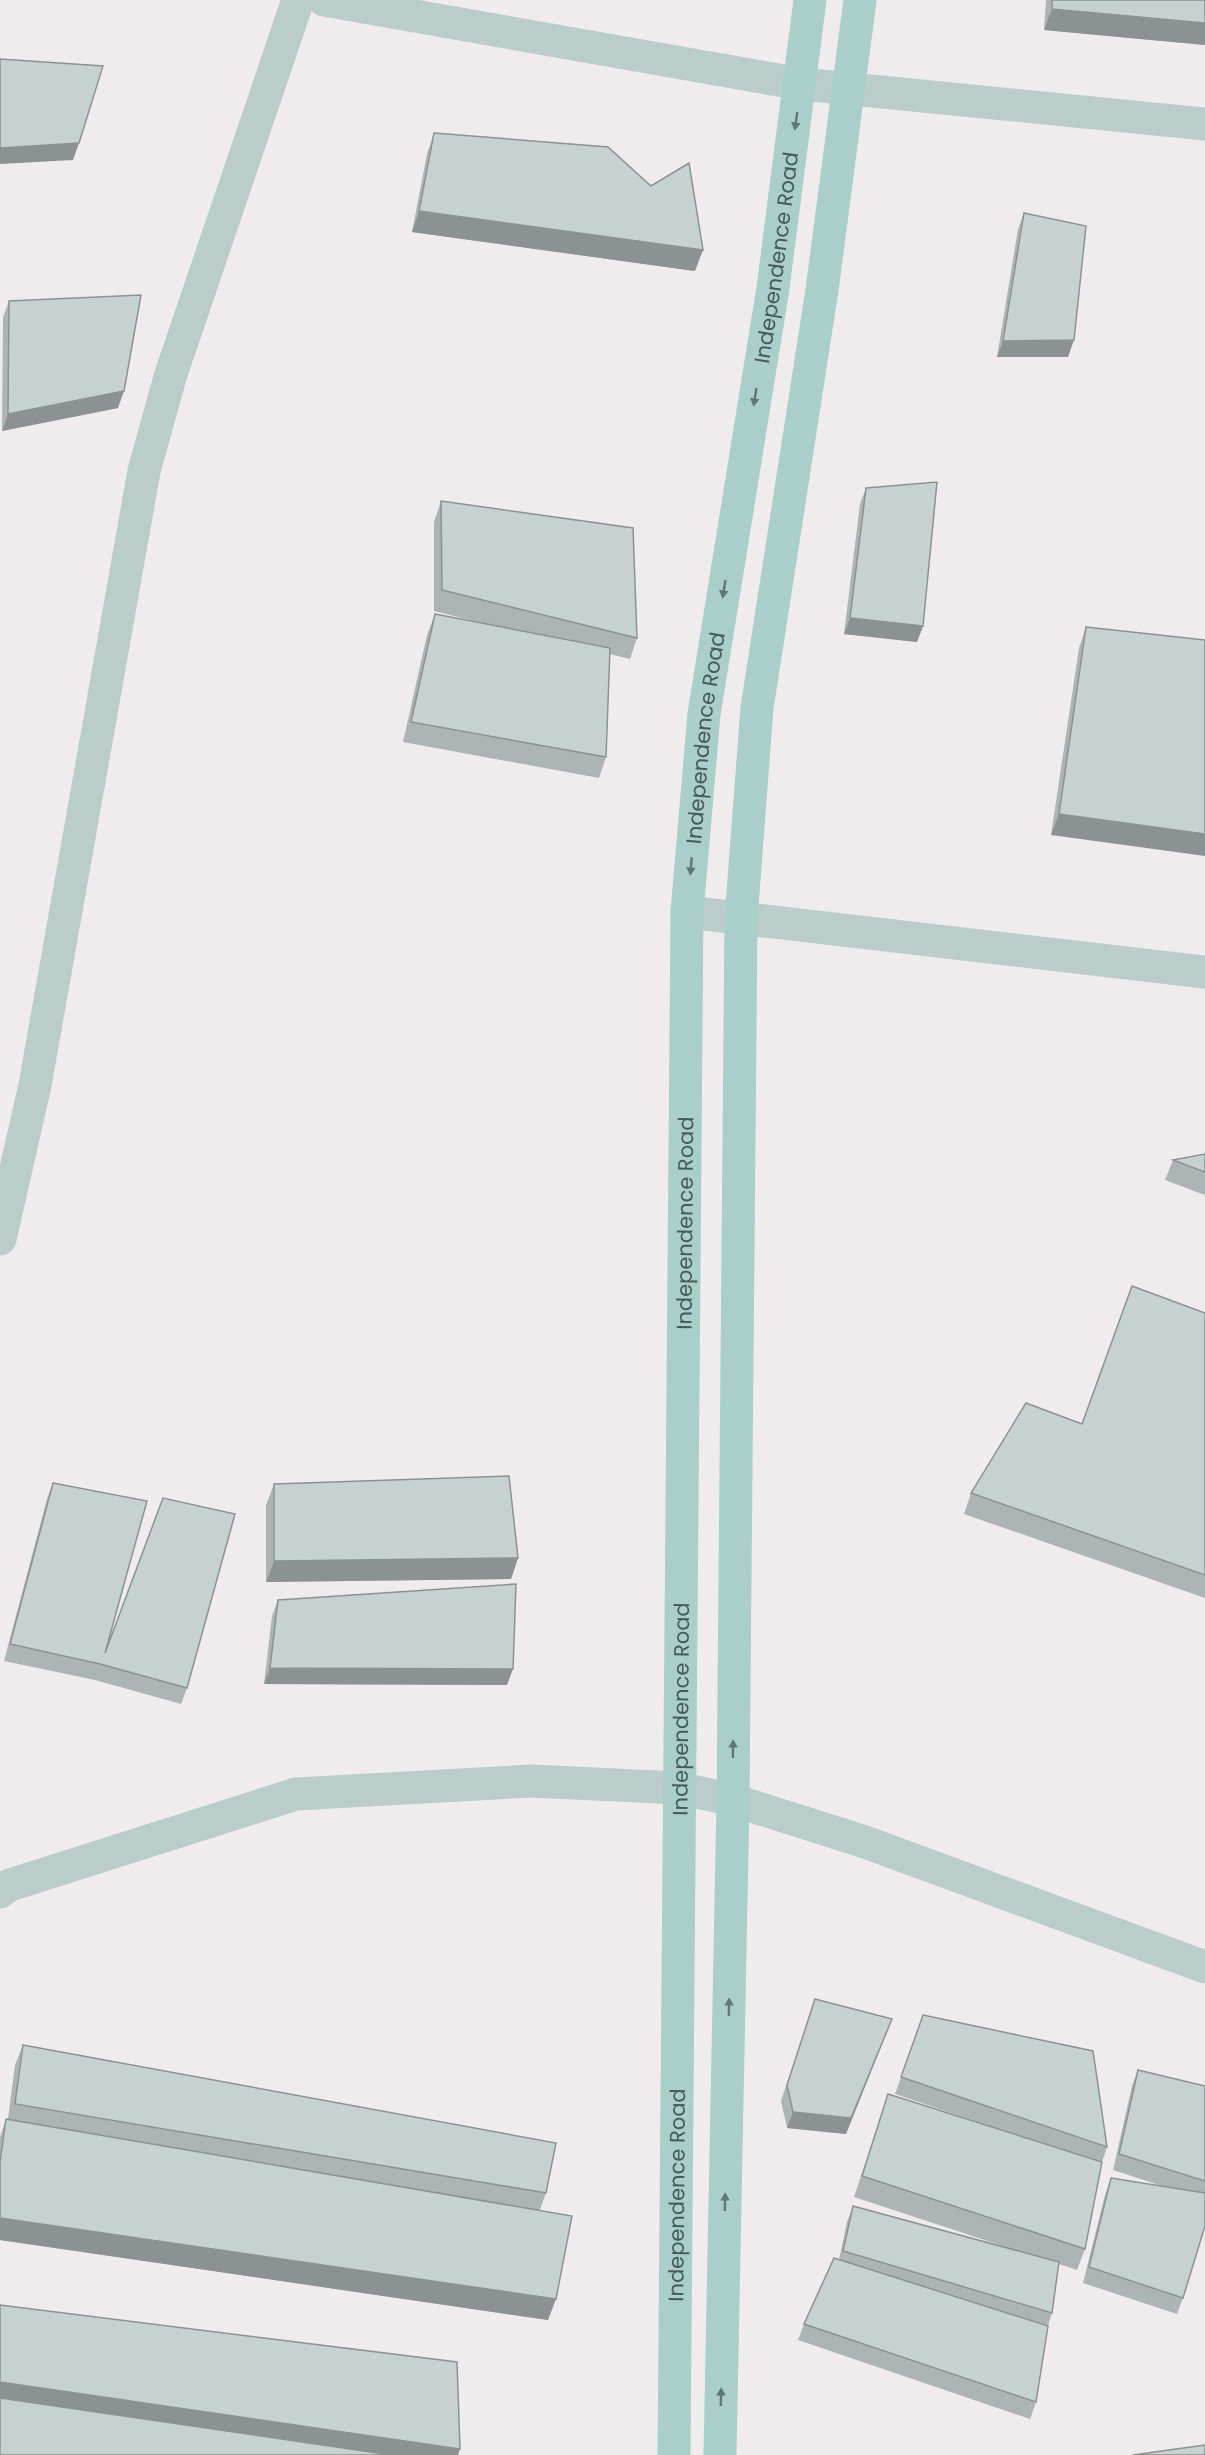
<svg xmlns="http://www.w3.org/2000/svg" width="1205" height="2455" font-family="Poppins,sans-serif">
<rect width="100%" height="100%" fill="#f0ecee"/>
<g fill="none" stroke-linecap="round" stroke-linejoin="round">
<g stroke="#bacdca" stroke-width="33">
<polyline points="324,0 801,84 1205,124"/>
<polyline points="687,912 1205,972"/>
<polyline points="0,1239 35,1085 144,471 170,377 298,0"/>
<polyline points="0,1892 10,1885 296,1794 531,1781 679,1788 733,1800 865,1842 1205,1967"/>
</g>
<g stroke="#aacec9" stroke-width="33">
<path id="s1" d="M 674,2455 L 687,912 L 704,714 L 773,288 L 810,0"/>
<polyline points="720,2455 733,1800 741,919 757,708 822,290 860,0"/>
</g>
</g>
<g fill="#acb4b5">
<polygon points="1046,0 1205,0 1205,45 1044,30"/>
<polygon points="434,133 695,271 412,232 427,154"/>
<polygon points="1024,213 1068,357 997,357 1018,229"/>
<polygon points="9,301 118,408 2,431 3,317"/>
<polygon points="866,488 923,626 917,642 844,634 860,504"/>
<polygon points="441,501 637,638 630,659 610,654 606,757 599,778 403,742 427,635 435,614 486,624 434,611 434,522"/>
<polygon points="1086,627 1205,640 1051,835 1079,648"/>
<polygon points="1205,1154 1205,1195 1165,1180 1173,1160"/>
<polygon points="1205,1313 1205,1598 964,1514 971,1493 1082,1424"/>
<polygon points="53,1483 105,1653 187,1688 181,1704 95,1680 4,1661 47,1499"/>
<polygon points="274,1484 518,1558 511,1579 266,1582 266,1505"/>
<polygon points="278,1600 507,1685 264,1684 272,1616"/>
<polygon points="815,1999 892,2019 846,2134 787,2128 781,2101"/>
<polygon points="923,2015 1107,2147 1102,2162 1085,2249 1077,2270 1059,2264 1052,2313 1048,2326 1036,2402 1030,2419 798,2340 804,2324 839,2260 847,2222 853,2206 1024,2253 854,2197 888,2094 995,2128 895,2094"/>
<polygon points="23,2045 546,2193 540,2210 548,2320 0,2240 0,2137 6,2119 8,2119 15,2065"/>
<polygon points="1138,2070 1205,2086 1205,2226 1183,2298 1177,2314 1083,2283 1105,2195 1111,2178 1165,2187 1113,2170 1132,2086"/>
</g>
<g fill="#8c9293">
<polygon points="1052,9 1205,23 1205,45 1044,30"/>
<polygon points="79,143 73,160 0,164 0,148"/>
<polygon points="419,211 703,250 695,271 412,232"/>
<polygon points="1074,340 1068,357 997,357 1003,341"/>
<polygon points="124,391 118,408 2,431 8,414"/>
<polygon points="850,618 923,626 917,642 844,634"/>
<polygon points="1059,814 1205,834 1205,856 1051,835"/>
<polygon points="518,1558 511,1579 266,1582 274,1561"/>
<polygon points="270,1668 513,1669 507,1685 264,1684"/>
<polygon points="892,2019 846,2134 787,2128 793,2112"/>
<polygon points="0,2218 556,2299 548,2320 0,2240"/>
<polygon points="0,2382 460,2449 458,2455 350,2455 0,2404"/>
</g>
<g fill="#c8d1d2" stroke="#8c9293" stroke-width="1.5">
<polygon points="1052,0 1205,0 1205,23 1052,9"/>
<polygon points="0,59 103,66 79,143 0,148"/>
<polygon points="434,133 608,147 651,186 689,163 703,250 419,211"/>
<polygon points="1024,213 1086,226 1074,340 1003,341"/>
<polygon points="141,295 124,391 8,414 9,301"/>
<polygon points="937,482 923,626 850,618 866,488"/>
<polygon points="441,501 633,528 637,638 442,590"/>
<polygon points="435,614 610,648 606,757 411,722"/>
<polygon points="1086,627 1205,640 1205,834 1059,814"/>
<polygon points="1205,1154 1205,1172 1173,1160"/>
<polygon points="1132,1286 1205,1313 1205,1575 971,1493 1026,1403 1082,1424"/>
<polygon points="509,1476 518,1558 274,1561 274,1484"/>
<polygon points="53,1483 147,1501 105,1653 163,1498 235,1514 187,1688 100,1664 10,1644"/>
<polygon points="516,1584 513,1669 270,1668 278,1600"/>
<polygon points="815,1999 892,2019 851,2118 793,2112 787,2085"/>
<polygon points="923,2015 1093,2051 1107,2147 901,2077"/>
<polygon points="23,2045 556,2143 546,2193 15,2104"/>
<polygon points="1138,2070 1205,2086 1205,2181 1119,2154"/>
<polygon points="888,2094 1102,2162 1085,2249 862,2176"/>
<polygon points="6,2119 572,2216 556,2299 0,2218 0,2162"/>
<polygon points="1111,2178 1205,2193 1205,2226 1183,2298 1089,2267"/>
<polygon points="853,2206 1059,2262 1052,2313 843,2251"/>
<polygon points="834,2258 1048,2326 1036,2402 804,2324"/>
<polygon points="0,2305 457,2362 460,2449 0,2382"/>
<polygon points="0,2398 391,2455 0,2455"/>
<polygon points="1205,2445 1205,2455 1133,2455"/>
</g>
<defs><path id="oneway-solid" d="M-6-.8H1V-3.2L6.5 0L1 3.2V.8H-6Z" transform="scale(1.5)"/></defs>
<g fill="#5e7874">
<use href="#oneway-solid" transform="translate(796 121) rotate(98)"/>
<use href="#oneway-solid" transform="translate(755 397) rotate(99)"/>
<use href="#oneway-solid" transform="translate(724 589) rotate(99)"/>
<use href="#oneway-solid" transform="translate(691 866) rotate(95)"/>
<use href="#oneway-solid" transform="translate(733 1749) rotate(-89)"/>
<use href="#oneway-solid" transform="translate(729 2007) rotate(-89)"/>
<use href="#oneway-solid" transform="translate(725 2202) rotate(-89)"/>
<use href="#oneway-solid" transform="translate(721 2397) rotate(-89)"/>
</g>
<g text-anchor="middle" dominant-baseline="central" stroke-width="4.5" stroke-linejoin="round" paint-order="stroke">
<g font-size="21" fill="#445b57" stroke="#fff">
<text stroke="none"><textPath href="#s1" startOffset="2204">Independence Road</textPath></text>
<text stroke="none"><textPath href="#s1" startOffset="1718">Independence Road</textPath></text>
<text stroke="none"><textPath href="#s1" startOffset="1232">Independence Road</textPath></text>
<text stroke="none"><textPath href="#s1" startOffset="746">Independence Road</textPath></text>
<text stroke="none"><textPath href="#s1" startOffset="260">Independence Road</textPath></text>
</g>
</g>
</svg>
